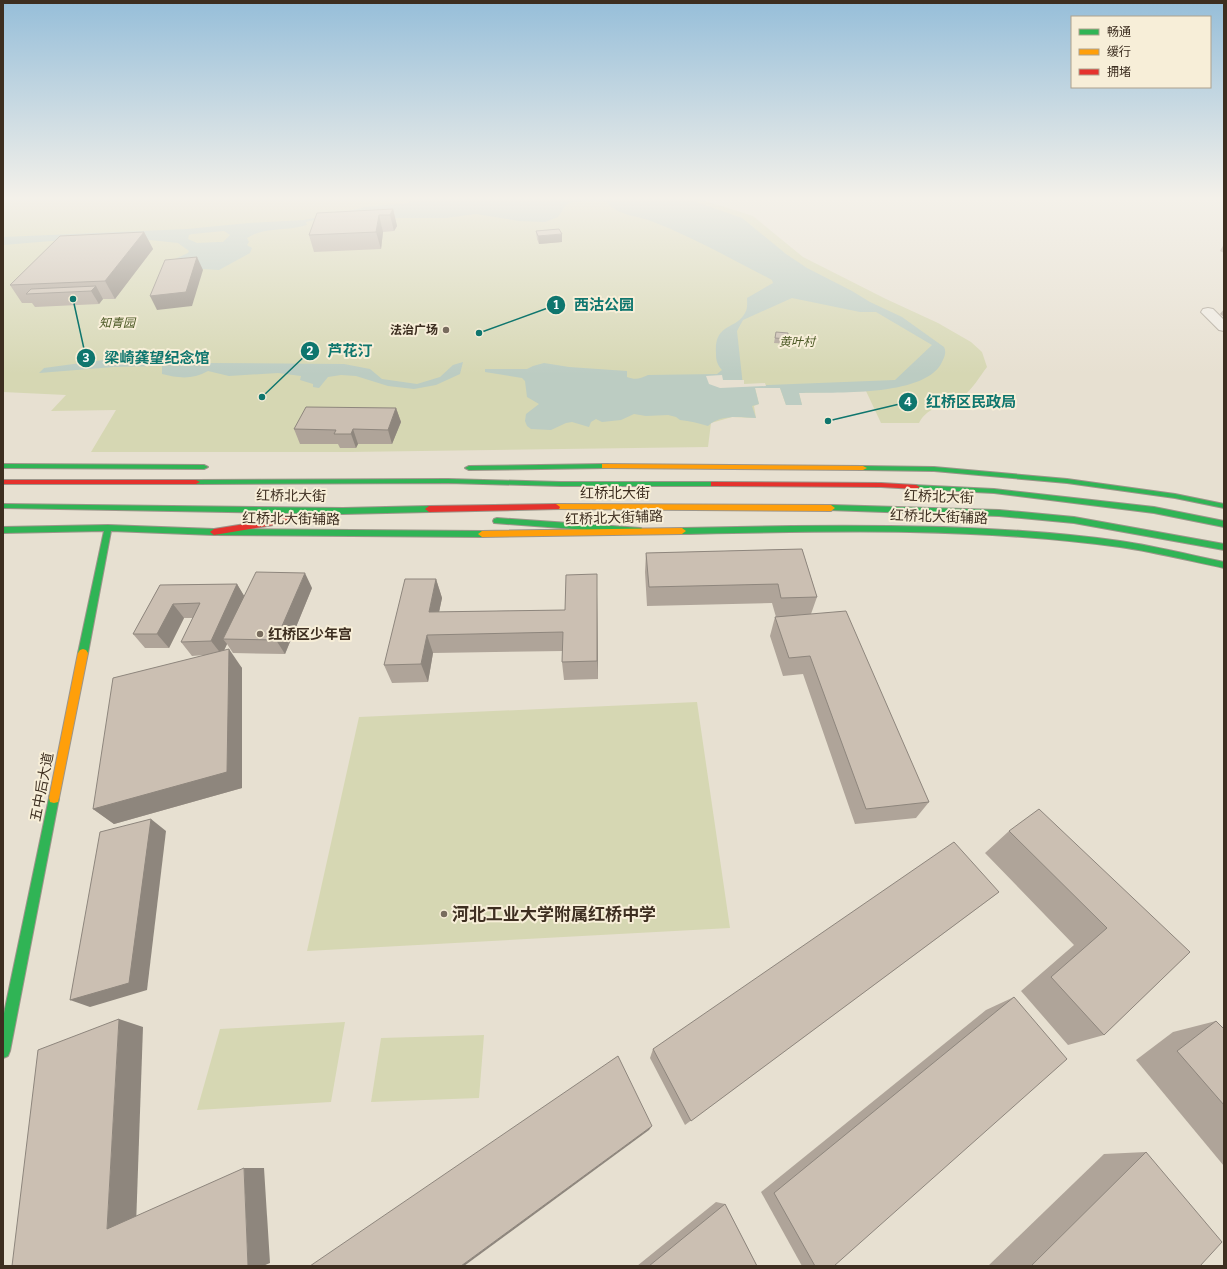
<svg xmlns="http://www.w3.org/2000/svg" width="1227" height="1269" font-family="Bitter,'Noto Sans SC',serif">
<rect width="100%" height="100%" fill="#e7e0d1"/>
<g fill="#d6d7b3">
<path d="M 3,197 L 693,197 L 753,216 L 803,257 L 886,299 L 938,323 L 971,342 L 982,352 L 987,367 C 980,376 972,390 963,396 C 948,406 928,405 919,423 L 881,423 L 866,391 L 799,393 L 802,405 L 786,405 L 780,388 L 755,388 L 759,404 L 754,406 L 756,418 L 732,417 L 711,423 L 708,447 L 349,452 L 91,452 L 116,410 L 51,411 L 66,395 L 3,392 Z"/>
<polygon points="697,702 730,928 307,951 359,717"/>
<polygon points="345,1022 331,1102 197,1110 220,1029"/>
<polygon points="484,1035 479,1098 371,1102 381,1038"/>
</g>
<g fill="#bcccc2" fill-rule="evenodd">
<path d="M 419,197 L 682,197 L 742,218 L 786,254 L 807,268 L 852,291 L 870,302 L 902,317 L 944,347 C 947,353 944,358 941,364 C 922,397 833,392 799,393 L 802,405 L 786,405 L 780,388 L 755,388 L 759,404 L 752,406 L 756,418 C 740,417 720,414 708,426 C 698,423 690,421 680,420 L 676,417 L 668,415 L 646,416 L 634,414 L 621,420 L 602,422 L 596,419 L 591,422 L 589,427 L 572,422 L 566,423 L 551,430 L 531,429 L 527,426 L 525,421 L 526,414 L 539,404 L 527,397 L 525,381 L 522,378 L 485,372 L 485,369 L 527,369 L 533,366 L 544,363 L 569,367 L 627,371 L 627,377 C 635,380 640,379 648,375 L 717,374 L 722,370 C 717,364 716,361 716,353 C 714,323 736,330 745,313 C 748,308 747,303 747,298 L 773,283 L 772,280 C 733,260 693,237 651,221 C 638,216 616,215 607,202 L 597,200 L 572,202 L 566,205 L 558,217 L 545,222 L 519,221 L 476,214 L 446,218 L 322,218 L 306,222 L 307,225 C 285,232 266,226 247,238 L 249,242 L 247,245 L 252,248 L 250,253 L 219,270 L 202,269 L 175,259 L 188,253 L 189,251 L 178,243 L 131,238 L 52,241 L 3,245 L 4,237 L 187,229 L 249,223 L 304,220 L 341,213 L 365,207 L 408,203 ZM 224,231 L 230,235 L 223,242 L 218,242 L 197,243 L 188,239 L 189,235 L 192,234 ZM 792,298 L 860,312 L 876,312 L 932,345 L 895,380 L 743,386 L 737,331 L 743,320 Z"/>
<path d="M 185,353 L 205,363 L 344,364 L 370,369 L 382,379 L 417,384 L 440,377 L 453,365 L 463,362 L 460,374 L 436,385 L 414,389 L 388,386 L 356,376 L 341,375 L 328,377 L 319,388 L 313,387 L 313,384 L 300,380 L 301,376 L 278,373 L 229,376 L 208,371 C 192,380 178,378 162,374 L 162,366 L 114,367 L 39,373 L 44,368 L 148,354 Z"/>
</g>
<polygon fill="#e7e0d1" points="722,375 723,380 744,380 744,384 765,383 766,386 720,388 709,384 706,376"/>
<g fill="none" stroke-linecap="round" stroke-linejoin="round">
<defs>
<polygon id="street" points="1208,308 1213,309 1224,320 1224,331 1219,330 1201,312 1203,309"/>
<g id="fast">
<polygon points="3,464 204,465 208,467 204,469 3,468"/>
<polygon points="605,464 608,464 608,468 469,470 465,468 469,466"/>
<polygon points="860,466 934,467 1067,479 1175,494 1224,504 1224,508 1175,498 1067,483 934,471 863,470 860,470"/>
<polygon points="448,479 561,482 714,482 718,484 714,486 561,486 448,483 196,484 192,482 196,480"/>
<polygon points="913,485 994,489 1154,507 1224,521 1224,527 1154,513 994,493 916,489 913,489"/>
<polygon points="3,504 343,508 429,506 433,509 429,512 343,514 3,508"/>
<polygon points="831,505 999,510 1074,517 1224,544 1224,550 1074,523 999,516 828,510 828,506"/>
<polygon points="497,518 641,528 645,531 641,534 494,523 493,521 494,519"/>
<polygon points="108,525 214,529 482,531 486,534 482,537 214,535 111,531 88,653 86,656 80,656 78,653 104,531 3,533 3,527"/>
<path d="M 792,526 C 901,525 1011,526 1120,541 C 1155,546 1190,555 1224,562 L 1224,568 C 1190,561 1155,552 1120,547 C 975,527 828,531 682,534 L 678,531 L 682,528 Z"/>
<polygon points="54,793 58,794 59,798 10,1051 8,1056 3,1058 3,1018 49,798 50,794"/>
</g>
<g id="slow">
<polygon points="602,464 863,466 867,468 863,470 605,468 602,468"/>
<polygon points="556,504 831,505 835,508 831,511 553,509 552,507"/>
<polygon points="682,528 686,531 682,534 482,537 478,534 482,531"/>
<polygon points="83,649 86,650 88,653 59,798 58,802 54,803 50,802 49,798 78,653 80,650"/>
</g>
<g id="jam">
<polygon points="3,480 196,480 200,482 196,484 3,484"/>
<polygon points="711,482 881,483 916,485 920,487 916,489 881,487 714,486 711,486"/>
<polygon points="556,504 560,507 559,509 429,512 425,509 429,506"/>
<polygon points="288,517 291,518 292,520 291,522 214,535 210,532 214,529"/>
</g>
</defs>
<use href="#street" stroke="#ada599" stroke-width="2"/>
<use href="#fast" stroke="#9c958a" stroke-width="2"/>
<use href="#slow" stroke="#9c958a" stroke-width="2"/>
<use href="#jam" stroke="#9c958a" stroke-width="2"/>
<use href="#street" fill="#efebe3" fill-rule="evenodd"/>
<use href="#fast" fill="#30b455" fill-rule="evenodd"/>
<use href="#slow" fill="#ff9f0a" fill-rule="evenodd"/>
<use href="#jam" fill="#e5322d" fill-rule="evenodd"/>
</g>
<g fill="#afa499">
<polygon points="393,209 397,226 394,231 383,232 381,249 314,252 309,235"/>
<polygon points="536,231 562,242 539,244 537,239"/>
<polygon points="144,232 153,249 115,299 103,299 99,304 35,307 32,303 22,303 10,285"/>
<polygon points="1224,244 1224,253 1220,251"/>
<polygon points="1224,309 1224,317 1220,314"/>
<polygon points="776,332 788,339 787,344 774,343"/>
<polygon points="396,408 401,422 392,444 358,444 356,448 340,448 338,444 300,444 294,429"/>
<polygon points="802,549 817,597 811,614 929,802 916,818 855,824 803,674 783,676 770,636 775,617 782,617 776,617 772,603 647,606 645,572 646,553"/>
<polygon points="436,579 442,598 439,612 565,610 597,594 598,679 564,680 562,662 563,651 433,653 428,682 392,683 384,665"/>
<polygon points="237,584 244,596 312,588 285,654 233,653 227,644 224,650 242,668 242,788 114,824 93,809 204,655 192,656 181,642 193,618 184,618 169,648 145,648 133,634 160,585"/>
<polygon points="1009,831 1190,952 1104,1035 1068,1045 1021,991 1074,945 985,853"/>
<polygon points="999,892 685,1125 650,1058 653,1049"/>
<polygon points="1014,997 834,1266 802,1266 761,1192 986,1010"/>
<polygon points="1216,1021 1224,1029 1224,1166 1136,1060 1173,1032"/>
<polygon points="1146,1152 1200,1266 988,1266 1104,1154"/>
<polygon points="716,1202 725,1204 757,1266 637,1266"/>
</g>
<g fill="#8e867d">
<polygon points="393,209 397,226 394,231 390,215"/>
<polygon points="379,215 383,232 381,249 376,232"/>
<polygon points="144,232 153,249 115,299 105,281"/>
<polygon points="562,234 562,242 539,244 538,236"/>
<polygon points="197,257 203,270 192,306 157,310 150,296"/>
<polygon points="96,286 103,299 99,304 91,291"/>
<polygon points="396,408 401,422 392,444 388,430"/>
<polygon points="353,429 358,444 356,448 351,434"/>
<polygon points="305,573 312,588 285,654 276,640"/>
<polygon points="597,574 597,594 598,679 597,661"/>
<polygon points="436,579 442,598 435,631 429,612"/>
<polygon points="237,584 246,599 223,639 227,644 222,655 211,641"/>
<polygon points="173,604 184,618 169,648 157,634"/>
<polygon points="427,635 433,653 428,682 421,664"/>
<polygon points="229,649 242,668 242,788 114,824 93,809"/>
<polygon points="151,819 166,831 147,990 90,1007 70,1000"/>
<polygon points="119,1019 143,1027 136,1226 107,1229"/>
<polygon points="652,1126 649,1130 464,1266 461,1266"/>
<polygon points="244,1168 264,1168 270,1263 263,1266 248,1266"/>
</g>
<g fill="#cbbfb2" stroke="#8e867d">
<polygon points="393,209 390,215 379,215 376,232 309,235 317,213"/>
<polygon points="559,229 562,234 538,236 536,231"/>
<polygon points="144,232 105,281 10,285 60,236"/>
<polygon points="197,257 186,292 150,296 165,260"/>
<polygon points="96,286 91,291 26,294 31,289"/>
<polygon points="776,332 788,333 788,339 775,338"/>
<polygon points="306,407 396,408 388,430 353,429 351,434 334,434 336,430 294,429"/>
<polygon points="802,549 817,597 781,598 778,584 649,587 646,553"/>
<polygon points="256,572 305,573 276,640 223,639"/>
<polygon points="597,574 597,661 562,662 563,632 427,635 421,664 384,665 405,579 436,579 429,612 565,610 566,575"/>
<polygon points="237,584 211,641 181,642 200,603 173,604 157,634 133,634 160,585"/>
<polygon points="846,611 929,802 866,809 810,656 789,658 775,617"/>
<polygon points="229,649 227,772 93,809 113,678"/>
<polygon points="1039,809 1190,952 1104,1035 1051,977 1107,928 1009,831"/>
<polygon points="151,819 129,983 70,1000 100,832"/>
<polygon points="954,842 999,892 691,1121 653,1049"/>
<polygon points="1014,997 1067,1059 834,1266 815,1266 774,1193"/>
<polygon points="119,1019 107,1229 244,1168 248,1266 12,1266 38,1050"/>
<polygon points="1216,1021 1224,1029 1224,1105 1177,1051"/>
<polygon points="618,1056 652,1126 461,1266 310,1266"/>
<polygon points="1146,1152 1222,1242 1200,1266 1031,1266"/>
<polygon points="725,1204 757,1266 649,1266"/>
</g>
<linearGradient id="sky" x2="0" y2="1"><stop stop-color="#96bed9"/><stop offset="0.53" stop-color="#f4f1ea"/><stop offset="1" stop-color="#f4f1ea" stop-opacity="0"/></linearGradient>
<rect width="1227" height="374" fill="url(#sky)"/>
<g fill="#786c5e" stroke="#f7eed8" stroke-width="1.5">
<circle cx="446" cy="330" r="4"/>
<circle cx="260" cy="634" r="4"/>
<circle cx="444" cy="914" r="4"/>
</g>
<g text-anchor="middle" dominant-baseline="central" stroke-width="4" stroke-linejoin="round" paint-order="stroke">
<g font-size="12" font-style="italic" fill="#4d5a26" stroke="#f7eed8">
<text x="117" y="323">知青园</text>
<text x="797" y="342">黄叶村</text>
</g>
<g font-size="12" font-weight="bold" fill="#3d2e20" stroke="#f7eed8" text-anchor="end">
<text x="438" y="330">法治广场</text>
</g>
<g font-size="14" fill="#3d2e20" stroke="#f7eed8">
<text x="615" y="493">红桥北大街</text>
<text transform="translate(291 496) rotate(1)">红桥北大街</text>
<text transform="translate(939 497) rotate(2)">红桥北大街</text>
<text transform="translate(939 517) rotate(2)">红桥北大街辅路</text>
<text transform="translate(614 518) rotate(-2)">红桥北大街辅路</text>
<text transform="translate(291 519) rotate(1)">红桥北大街辅路</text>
<text transform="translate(42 787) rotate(-79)">五中后大道</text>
</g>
<g font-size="14" font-weight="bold" fill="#3d2e20" stroke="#f7eed8" text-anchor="start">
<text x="268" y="634">红桥区少年宫</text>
</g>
<g font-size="17" font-weight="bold" fill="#3d2e20" stroke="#f7eed8" text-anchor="start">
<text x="452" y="914">河北工业大学附属红桥中学</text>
</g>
</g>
<path fill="none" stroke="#0f766e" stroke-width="1.5" d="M479 333L556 305M262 397L310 351M73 299L86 358M828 421L908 402"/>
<g fill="#0f766e" stroke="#f7eed8" stroke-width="1.5">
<circle cx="479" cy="333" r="4"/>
<circle cx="262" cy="397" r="4"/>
<circle cx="73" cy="299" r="4"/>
<circle cx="828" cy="421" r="4"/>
<circle cx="556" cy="305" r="10"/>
<circle cx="310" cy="351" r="10"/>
<circle cx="86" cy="358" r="10"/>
<circle cx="908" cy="402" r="10"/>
</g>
<g font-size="12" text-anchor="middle" font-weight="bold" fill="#fff">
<text x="556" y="309">1</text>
<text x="310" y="355">2</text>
<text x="86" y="362">3</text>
<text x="908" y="406">4</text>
</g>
<g font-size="15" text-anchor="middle" font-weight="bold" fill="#0f766e" stroke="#f7eed8" stroke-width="4" stroke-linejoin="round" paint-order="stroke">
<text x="604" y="310">西沽公园</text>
<text x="350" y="356">芦花汀</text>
<text x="157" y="363">梁崎龚望纪念馆</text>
<text x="971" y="407">红桥区民政局</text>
</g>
<rect width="1227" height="1269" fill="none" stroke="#3d2e20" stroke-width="8"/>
<rect x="1071" y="16" width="140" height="72" fill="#f7eed8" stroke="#ada18e"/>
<rect x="1079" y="29" width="20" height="6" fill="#30b455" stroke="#ada18e"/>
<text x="1107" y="36" font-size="12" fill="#3d2e20">畅通</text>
<rect x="1079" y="49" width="20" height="6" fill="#ff9f0a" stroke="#ada18e"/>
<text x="1107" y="56" font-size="12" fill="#3d2e20">缓行</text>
<rect x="1079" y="69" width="20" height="6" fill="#e5322d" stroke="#ada18e"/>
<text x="1107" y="76" font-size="12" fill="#3d2e20">拥堵</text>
</svg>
